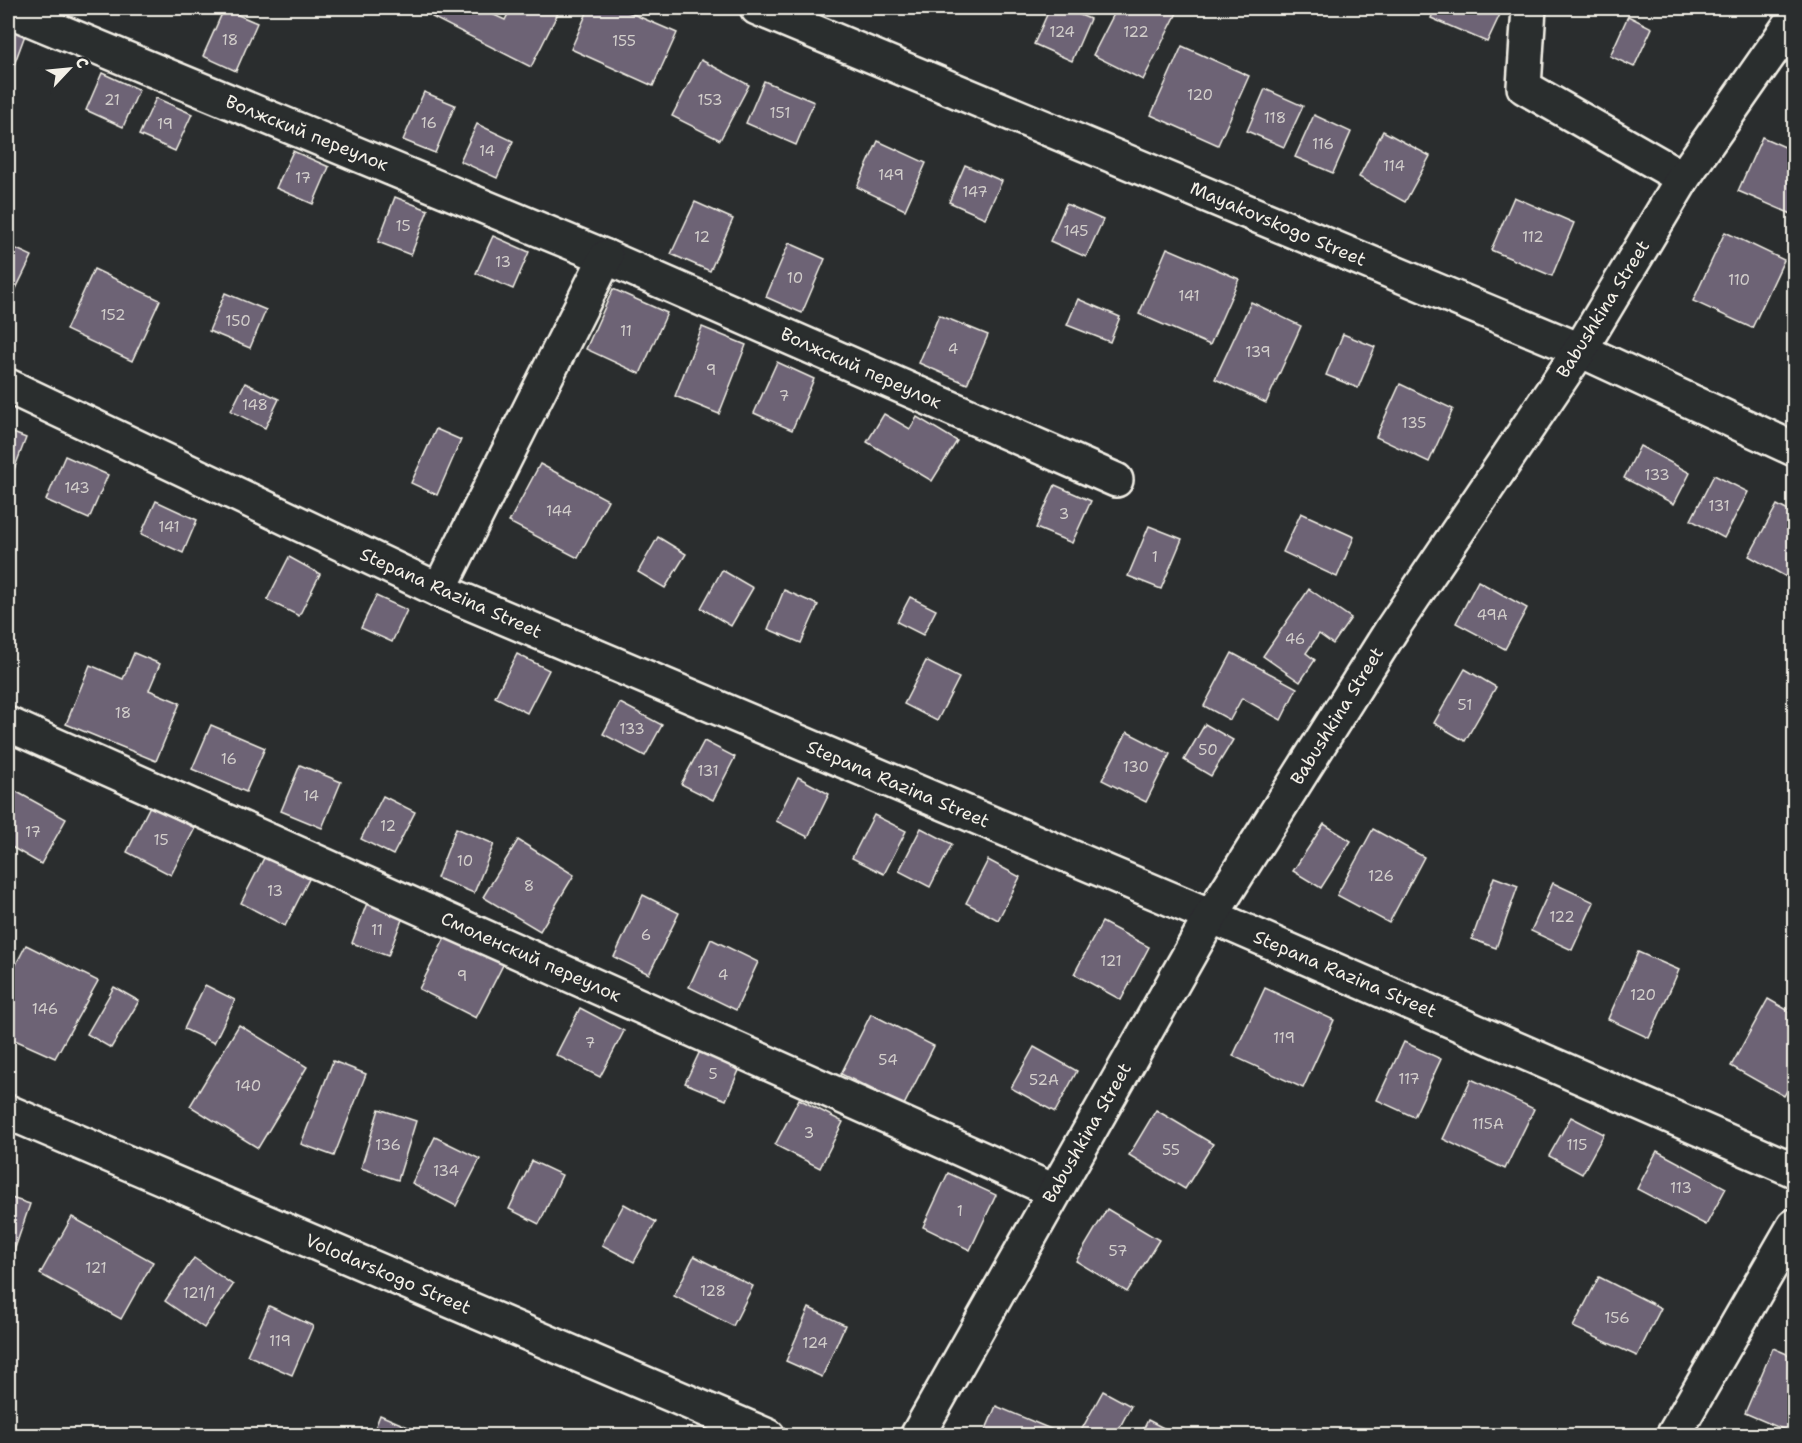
<svg xmlns="http://www.w3.org/2000/svg" width="1802" height="1443" font-family="'Shantell Sans',sans-serif">
<rect width="100%" height="100%" fill="#2a2d2e"/>
<filter id="ink" filterUnits="userSpaceOnUse"><feTurbulence type="fractalNoise" baseFrequency=".0167" numOctaves="2"/><feDisplacementMap in="SourceGraphic" scale="12" xChannelSelector="R" yChannelSelector="G"/><feConvolveMatrix kernelMatrix="1 2 1 2 8 2 1 2 1" color-interpolation-filters="sRGB"/></filter>
<g filter="url(#ink)">
<g fill="#6d6474" stroke="#f4f1e8" stroke-width="1.5">
<polygon points="437,8 479,8 505,20 511,8 556,8 560,9 531,67 432,17"/>
<polygon points="589,8 619,8 677,33 653,86 571,49"/>
<polygon points="916,8 941,8 937,17"/>
<polygon points="1050,8 1063,8 1090,19 1072,61 1034,44"/>
<polygon points="1117,8 1176,8 1179,9 1143,80 1093,55"/>
<polygon points="1435,8 1503,8 1487,42 1431,18"/>
<polygon points="224,9 257,23 236,71 203,56"/>
<polygon points="1628,16 1652,28 1634,67 1610,56"/>
<polygon points="8,28 25,35 8,81"/>
<polygon points="1182,46 1249,76 1218,145 1151,115"/>
<polygon points="701,60 749,85 720,140 672,116"/>
<polygon points="102,73 139,90 123,127 86,110"/>
<polygon points="764,81 814,102 796,145 746,123"/>
<polygon points="1265,89 1303,106 1284,147 1247,131"/>
<polygon points="424,92 455,105 435,153 403,140"/>
<polygon points="156,98 192,114 175,151 139,135"/>
<polygon points="1314,115 1351,132 1333,173 1295,157"/>
<polygon points="477,124 513,141 497,178 460,161"/>
<polygon points="1383,131 1430,156 1405,202 1359,177"/>
<polygon points="1762,137 1794,151 1794,215 1738,191"/>
<polygon points="878,141 926,163 905,210 857,187"/>
<polygon points="293,151 329,167 313,204 276,188"/>
<polygon points="965,165 1002,181 985,218 949,202"/>
<polygon points="395,197 428,210 411,255 378,242"/>
<polygon points="1514,197 1574,223 1552,276 1491,250"/>
<polygon points="695,202 733,219 710,271 671,254"/>
<polygon points="1066,204 1103,220 1086,257 1050,241"/>
<polygon points="1725,232 1784,260 1752,328 1693,301"/>
<polygon points="493,236 529,252 513,289 476,273"/>
<polygon points="789,243 825,259 802,313 766,297"/>
<polygon points="8,245 32,256 11,299 8,297"/>
<polygon points="1167,248 1239,279 1210,345 1139,314"/>
<polygon points="94,269 160,300 132,361 66,330"/>
<polygon points="613,289 667,313 640,374 586,349"/>
<polygon points="225,293 266,310 250,348 209,331"/>
<polygon points="1078,299 1120,317 1110,342 1067,325"/>
<polygon points="1251,302 1301,326 1266,403 1215,379"/>
<polygon points="939,315 988,335 967,384 919,363"/>
<polygon points="702,327 746,345 719,414 675,396"/>
<polygon points="1343,334 1375,347 1358,388 1326,375"/>
<polygon points="777,362 814,379 792,430 754,413"/>
<polygon points="245,383 279,399 265,428 231,411"/>
<polygon points="1400,384 1453,409 1429,462 1376,437"/>
<polygon points="884,414 910,429 917,417 957,441 932,481 867,442"/>
<polygon points="436,429 461,440 437,495 411,483"/>
<polygon points="8,431 26,438 10,480 8,479"/>
<polygon points="1640,446 1690,473 1674,504 1624,478"/>
<polygon points="65,456 108,475 89,519 46,500"/>
<polygon points="540,464 608,500 578,558 509,522"/>
<polygon points="1714,475 1748,492 1724,538 1691,520"/>
<polygon points="1055,485 1091,501 1072,543 1036,528"/>
<polygon points="156,501 197,520 183,553 141,534"/>
<polygon points="1777,505 1794,514 1794,572 1790,579 1749,556"/>
<polygon points="1301,513 1354,537 1337,577 1283,552"/>
<polygon points="1149,526 1182,539 1161,589 1128,576"/>
<polygon points="658,537 686,554 665,588 638,572"/>
<polygon points="289,557 320,574 299,616 267,600"/>
<polygon points="722,570 753,588 731,626 701,608"/>
<polygon points="1478,581 1527,608 1505,649 1456,623"/>
<polygon points="1309,589 1351,618 1333,644 1319,634 1306,653 1315,660 1300,682 1263,656"/>
<polygon points="784,590 818,605 801,643 768,629"/>
<polygon points="376,596 407,610 392,642 361,628"/>
<polygon points="910,597 936,610 923,635 897,622"/>
<polygon points="134,653 160,664 149,690 180,703 156,761 66,724 90,665 123,679"/>
<polygon points="1232,653 1297,688 1281,720 1242,698 1230,720 1204,706"/>
<polygon points="517,654 549,670 527,713 495,697"/>
<polygon points="926,661 959,678 937,721 904,704"/>
<polygon points="1465,669 1496,687 1465,741 1434,723"/>
<polygon points="620,703 662,725 645,756 603,734"/>
<polygon points="1205,724 1233,740 1211,776 1184,760"/>
<polygon points="211,725 265,748 246,792 192,769"/>
<polygon points="1127,732 1170,754 1146,802 1102,780"/>
<polygon points="704,741 735,757 713,800 681,784"/>
<polygon points="300,765 341,782 322,828 281,811"/>
<polygon points="798,777 829,794 808,837 776,821"/>
<polygon points="8,787 66,819 41,864 8,845"/>
<polygon points="383,796 415,812 393,855 361,839"/>
<polygon points="150,806 195,828 171,875 127,852"/>
<polygon points="874,815 906,831 884,874 852,858"/>
<polygon points="1324,824 1351,841 1321,888 1293,871"/>
<polygon points="456,828 494,844 474,893 437,878"/>
<polygon points="921,828 952,844 930,887 899,871"/>
<polygon points="1373,829 1424,857 1389,923 1337,895"/>
<polygon points="518,840 574,875 540,931 483,897"/>
<polygon points="265,856 309,879 285,926 241,903"/>
<polygon points="988,860 1020,877 998,920 966,903"/>
<polygon points="1494,877 1518,886 1496,948 1472,939"/>
<polygon points="1553,883 1594,902 1572,950 1531,931"/>
<polygon points="643,895 679,913 649,974 614,957"/>
<polygon points="367,903 403,917 388,956 352,943"/>
<polygon points="1102,922 1149,947 1121,1000 1074,974"/>
<polygon points="447,934 504,963 476,1018 419,989"/>
<polygon points="711,939 758,962 736,1010 689,987"/>
<polygon points="26,945 98,981 55,1058 8,1037 8,980"/>
<polygon points="1638,952 1679,970 1649,1038 1608,1019"/>
<polygon points="205,985 235,1000 214,1043 184,1029"/>
<polygon points="114,987 139,1001 111,1048 87,1034"/>
<polygon points="1265,988 1334,1020 1303,1088 1233,1056"/>
<polygon points="1768,999 1794,1014 1794,1078 1784,1096 1731,1066"/>
<polygon points="580,1008 624,1031 600,1077 556,1055"/>
<polygon points="871,1014 934,1046 904,1105 841,1074"/>
<polygon points="239,1025 307,1067 258,1148 190,1106"/>
<polygon points="1404,1042 1441,1059 1414,1117 1377,1100"/>
<polygon points="1034,1047 1077,1071 1055,1112 1011,1088"/>
<polygon points="701,1049 741,1066 726,1100 685,1083"/>
<polygon points="333,1061 366,1074 334,1156 301,1144"/>
<polygon points="1471,1079 1534,1109 1505,1169 1443,1139"/>
<polygon points="799,1099 843,1122 820,1168 775,1145"/>
<polygon points="379,1109 416,1121 398,1180 361,1168"/>
<polygon points="1156,1110 1213,1144 1185,1189 1129,1155"/>
<polygon points="1571,1117 1604,1134 1582,1174 1549,1156"/>
<polygon points="435,1137 480,1159 456,1206 412,1183"/>
<polygon points="1657,1151 1726,1188 1706,1225 1637,1189"/>
<polygon points="532,1161 562,1175 539,1224 509,1209"/>
<polygon points="948,1173 996,1195 970,1250 923,1227"/>
<polygon points="8,1197 30,1204 10,1263 8,1262"/>
<polygon points="624,1204 656,1222 634,1262 602,1245"/>
<polygon points="1107,1209 1159,1240 1127,1292 1076,1261"/>
<polygon points="72,1217 153,1262 121,1319 40,1274"/>
<polygon points="694,1256 753,1286 733,1326 674,1296"/>
<polygon points="194,1258 233,1285 204,1328 165,1301"/>
<polygon points="1599,1277 1661,1308 1637,1356 1573,1327"/>
<polygon points="269,1306 313,1326 292,1375 247,1355"/>
<polygon points="809,1308 845,1325 822,1377 786,1361"/>
<polygon points="1773,1348 1794,1357 1794,1434 1745,1413"/>
<polygon points="1103,1391 1131,1406 1115,1436 1078,1436"/>
<polygon points="996,1406 1053,1430 1051,1436 983,1436"/>
<polygon points="380,1415 429,1436 372,1436"/>
<polygon points="1148,1420 1179,1436 1140,1436"/>
</g>
<g fill="none" stroke-linecap="round" stroke-linejoin="round">
<defs>
<g id="street">
<polyline points="757,8 1580,350 1794,449"/>
<polyline points="1529,8 1524,87 1683,178"/>
<polyline points="8,10 606,257 1116,480"/>
<polyline points="8,386 439,590 1211,916 1794,1170"/>
<polyline points="439,590 606,257"/>
<polyline points="8,724 1054,1191"/>
<polyline points="8,1112 768,1436"/>
<polyline points="917,1436 1211,916 1392,629 1580,350 1683,178 1794,19"/>
<polyline points="1673,1436 1794,1226"/>
</g>
</defs>
<use href="#street" stroke="#f4f1e8" stroke-width="38"/>
<use href="#street" stroke="#2a2d2e" stroke-width="33"/>
</g>
</g>
<g text-anchor="middle" dominant-baseline="central" stroke-width="5" stroke-linejoin="round" paint-order="stroke">
<g font-size="15" fill="#d2cecb">
<text x="1062" y="32">124</text>
<text x="1136" y="32">122</text>
<text x="230" y="40">18</text>
<text x="624" y="41">155</text>
<text x="1200" y="95">120</text>
<text x="112" y="100">21</text>
<text x="710" y="100">153</text>
<text x="780" y="113">151</text>
<text x="1275" y="118">118</text>
<text x="429" y="123">16</text>
<text x="165" y="124">19</text>
<text x="1323" y="144">116</text>
<text x="487" y="151">14</text>
<text x="1394" y="166">114</text>
<text x="891" y="175">149</text>
<text x="303" y="178">17</text>
<text x="975" y="192">147</text>
<text x="403" y="226">15</text>
<text x="1076" y="231">145</text>
<text x="702" y="237">12</text>
<text x="1533" y="237">112</text>
<text x="503" y="262">13</text>
<text x="795" y="278">10</text>
<text x="1739" y="280">110</text>
<text x="1189" y="296">141</text>
<text x="113" y="315">152</text>
<text x="238" y="321">150</text>
<text x="626" y="331">11</text>
<text x="953" y="349">4</text>
<text x="1258" y="352">139</text>
<text x="711" y="370">9</text>
<text x="784" y="396">7</text>
<text x="255" y="405">148</text>
<text x="1414" y="423">135</text>
<text x="1657" y="475">133</text>
<text x="77" y="488">143</text>
<text x="1719" y="506">131</text>
<text x="559" y="511">144</text>
<text x="1064" y="514">3</text>
<text x="169" y="527">141</text>
<text x="1155" y="557">1</text>
<text x="1492" y="615">49А</text>
<text x="1295" y="639">46</text>
<text x="1465" y="705">51</text>
<text x="123" y="713">18</text>
<text x="632" y="729">133</text>
<text x="1208" y="750">50</text>
<text x="229" y="759">16</text>
<text x="1136" y="767">130</text>
<text x="708" y="771">131</text>
<text x="311" y="796">14</text>
<text x="388" y="826">12</text>
<text x="33" y="832">17</text>
<text x="161" y="840">15</text>
<text x="465" y="861">10</text>
<text x="1381" y="876">126</text>
<text x="529" y="886">8</text>
<text x="275" y="891">13</text>
<text x="1562" y="917">122</text>
<text x="377" y="930">11</text>
<text x="646" y="935">6</text>
<text x="1111" y="961">121</text>
<text x="723" y="975">4</text>
<text x="462" y="976">9</text>
<text x="1643" y="995">120</text>
<text x="45" y="1009">146</text>
<text x="1284" y="1038">119</text>
<text x="590" y="1043">7</text>
<text x="888" y="1060">54</text>
<text x="713" y="1074">5</text>
<text x="1409" y="1079">117</text>
<text x="1044" y="1080">52А</text>
<text x="248" y="1086">140</text>
<text x="1488" y="1124">115А</text>
<text x="809" y="1133">3</text>
<text x="388" y="1145">136</text>
<text x="1577" y="1145">115</text>
<text x="1171" y="1150">55</text>
<text x="446" y="1171">134</text>
<text x="1681" y="1188">113</text>
<text x="960" y="1211">1</text>
<text x="1118" y="1251">57</text>
<text x="96" y="1268">121</text>
<text x="713" y="1291">128</text>
<text x="199" y="1293">121/1</text>
<text x="1617" y="1318">156</text>
<text x="280" y="1341">119</text>
<text x="815" y="1343">124</text>
</g>
<g font-size="18" fill="#f4f1e8" stroke="#2a2d2e">
<text transform="translate(307 133) rotate(22)">Волжский переулок</text>
<text transform="translate(1278 224) rotate(23)">Mayakovskogo Street</text>
<text transform="translate(1603 309) rotate(-58)">Babushkina Street</text>
<text transform="translate(861 368) rotate(24)">Волжский переулок</text>
<text transform="translate(451 593) rotate(24)">Stepana Razina Street</text>
<text transform="translate(1337 716) rotate(-58)">Babushkina Street</text>
<text transform="translate(898 784) rotate(23)">Stepana Razina Street</text>
<text transform="translate(531 957) rotate(24)">Смоленский переулок</text>
<text transform="translate(1345 974) rotate(23)">Stepana Razina Street</text>
<text transform="translate(1087 1133) rotate(-60)">Babushkina Street</text>
<text transform="translate(388 1274) rotate(23)">Volodarskogo Street</text>
</g>
</g>
<rect width="1802" height="1443" fill="none" stroke="#2a2d2e" stroke-width="30"/>
<rect x="15" y="15" width="1772" height="1413" fill="none" stroke="#f4f1e8" stroke-width="2" filter="url(#ink)"/>
<g transform="translate(69 69) rotate(64)" stroke="#2a2d2e" stroke-width="4.5" paint-order="stroke">
<path d="M0-4.5L10 22L0 15L-10 22Z" fill="#f4f1e8"/>
<text y="-9" font-size="16" font-weight="bold" text-anchor="middle" fill="#f4f1e8">С</text>
</g>
</svg>
